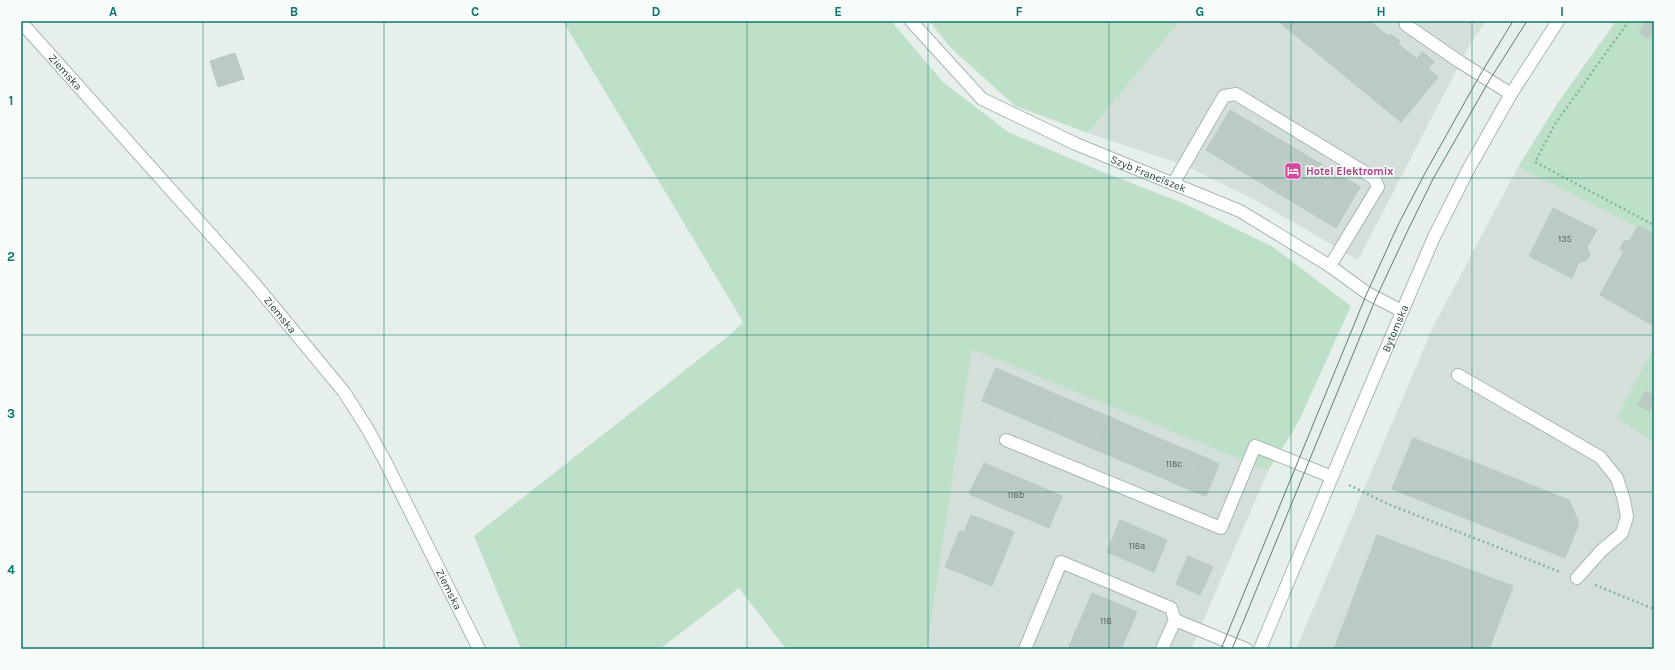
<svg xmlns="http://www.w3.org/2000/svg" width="1675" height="670" font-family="Karla,sans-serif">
<rect width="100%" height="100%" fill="#e6efeb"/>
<g fill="#d4dfda">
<polygon points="1180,21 1486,21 1470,44 1358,260 1257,201 1184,165 1088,133"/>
<polygon points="1518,167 1654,236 1654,346 1617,417 1654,444 1654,649 1296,649 1433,327"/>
<polygon points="972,348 1268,471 1191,649 927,649"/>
</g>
<g fill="#bfe0c8">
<polygon points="563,21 891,21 943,82 1008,132 1100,171 1183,203 1273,247 1351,306 1298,423 1268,471 972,349 927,649 786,649 739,588 660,649 521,649 474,536 731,334 743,322"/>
<polygon points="929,21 1180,21 1088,133 1015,106 951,48"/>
<polygon points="1616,21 1654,21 1654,236 1518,167 1557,104"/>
<polygon points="1654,346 1654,444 1617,417"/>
</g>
<g fill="#bbcac4" stroke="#b8c9c2">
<polygon points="1278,21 1370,21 1388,36 1390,34 1400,41 1398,44 1417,59 1422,52 1428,56 1434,62 1428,69 1438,77 1401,122"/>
<polygon points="1647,21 1654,21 1654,30 1648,39 1639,32"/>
<polygon points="235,53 244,79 218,87 210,61"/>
<polygon points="1230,110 1360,187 1336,228 1206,150"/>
<polygon points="1553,208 1597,230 1587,247 1590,256 1586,261 1579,262 1572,278 1529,256"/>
<polygon points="1638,226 1654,234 1654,326 1600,295 1624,251 1620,249 1624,241 1630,240"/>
<polygon points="996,368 1060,396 1045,428 982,401"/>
<polygon points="1645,391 1654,396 1654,403 1650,411 1638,405"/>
<polygon points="1060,396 1110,417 1096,450 1045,428"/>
<polygon points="1110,417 1158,438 1144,470 1096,450"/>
<polygon points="1158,438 1204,457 1190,490 1144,470"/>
<polygon points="1413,438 1569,500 1579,523 1565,558 1392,489"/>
<polygon points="1204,457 1219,464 1206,496 1190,490"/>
<polygon points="984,463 1062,496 1049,528 969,494"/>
<polygon points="971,515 1014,532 992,586 945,567 960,530 964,532"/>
<polygon points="1120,520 1167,540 1154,572 1107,552"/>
<polygon points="1377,535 1513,586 1489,649 1334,649"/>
<polygon points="1188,556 1213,567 1200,595 1176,584"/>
<polygon points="1092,593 1137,612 1121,649 1068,649"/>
</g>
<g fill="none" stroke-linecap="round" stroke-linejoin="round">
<defs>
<g id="minor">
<path id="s1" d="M 911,21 L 982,99 L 1076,144 L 1240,211 L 1330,266 L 1367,293 L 1402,311"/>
<polyline points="1407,21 1406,25 1460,62 1511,94"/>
<path id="s2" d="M 21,22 L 254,283 L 344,392 L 367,428 L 385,461 L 479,649"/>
<polyline points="1173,184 1224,96 1236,94 1374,178 1378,187 1330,266"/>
<polyline points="1458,375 1600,457 1617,478 1624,500 1627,517 1622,533 1601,551 1577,578"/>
<polyline points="1006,440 1221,528 1255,446 1332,477"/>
<polyline points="1025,649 1061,562 1171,608 1175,620 1246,649"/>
<polyline points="1162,649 1175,620"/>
<path id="s3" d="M 1260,649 L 1363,403 L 1434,237 L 1469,168 L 1511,94 L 1558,21"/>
</g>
</defs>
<use href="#minor" stroke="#a8b8b2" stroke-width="14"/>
<g stroke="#86b3a5" stroke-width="2.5" stroke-dasharray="2 3" stroke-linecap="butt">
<polyline points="1629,21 1555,124 1535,162 1654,225"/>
<polyline points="1349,485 1388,504 1560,572"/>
<polyline points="1595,585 1654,609"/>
</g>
<use href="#minor" stroke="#fff" stroke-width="12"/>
<g stroke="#5f7d75" stroke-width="1">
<polyline points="1221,649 1367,293 1398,225 1424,175 1480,75 1513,21"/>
<polyline points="1232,649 1376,298 1408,230 1433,179 1489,81 1527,21"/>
</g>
</g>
<path fill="none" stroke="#0f766e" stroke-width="1" stroke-opacity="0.55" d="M 203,21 L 203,649M 384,21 L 384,649M 566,21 L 566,649M 747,21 L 747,649M 928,21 L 928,649M 1109,21 L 1109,649M 1291,21 L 1291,649M 1472,21 L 1472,649M 21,178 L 1654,178M 21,335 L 1654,335M 21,492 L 1654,492"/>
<defs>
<symbol id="hotel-square" viewBox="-11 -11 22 22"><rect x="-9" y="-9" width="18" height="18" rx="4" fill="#d1479c" stroke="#f7fbf9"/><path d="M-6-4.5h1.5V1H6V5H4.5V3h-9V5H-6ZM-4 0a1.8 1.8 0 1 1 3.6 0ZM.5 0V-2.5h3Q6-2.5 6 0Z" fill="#fff"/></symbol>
</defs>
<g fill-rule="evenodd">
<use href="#hotel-square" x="1283" y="161" width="20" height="20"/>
</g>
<g text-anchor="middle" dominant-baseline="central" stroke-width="3.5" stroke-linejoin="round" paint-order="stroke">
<g font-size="9" fill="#4a645c">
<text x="1565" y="239">135</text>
<text x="1174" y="464">118c</text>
<text x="1016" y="495">118b</text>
<text x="1137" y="546">118a</text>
<text x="1106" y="621">118</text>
</g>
<g font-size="11" fill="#24423a" stroke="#f7fbf9">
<text stroke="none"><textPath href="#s2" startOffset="67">Ziemska</textPath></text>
<text stroke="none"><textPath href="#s1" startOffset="288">Szyb Franciszek</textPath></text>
<text stroke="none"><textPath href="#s2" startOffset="391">Ziemska</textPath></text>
<text stroke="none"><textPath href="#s3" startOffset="348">Bytomska</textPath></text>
<text stroke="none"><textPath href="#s2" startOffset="715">Ziemska</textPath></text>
</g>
<g font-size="11" font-weight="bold" fill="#b23c85" stroke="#f7fbf9" text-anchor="start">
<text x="1306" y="171">Hotel Elektromix</text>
</g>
</g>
<rect width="1675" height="670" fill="none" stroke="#f7fbf9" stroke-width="44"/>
<rect x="22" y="22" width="1631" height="626" fill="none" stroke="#0f766e" stroke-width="1.5"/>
<g font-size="13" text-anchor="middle" font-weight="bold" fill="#0f766e">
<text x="113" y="16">A</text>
<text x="294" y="16">B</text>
<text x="475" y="16">C</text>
<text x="656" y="16">D</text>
<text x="838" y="16">E</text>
<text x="1019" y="16">F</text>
<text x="1200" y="16">G</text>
<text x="1381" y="16">H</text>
<text x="1562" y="16">I</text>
<text x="11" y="105">1</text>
<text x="11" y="261">2</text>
<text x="11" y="418">3</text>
<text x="11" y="574">4</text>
</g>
</svg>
